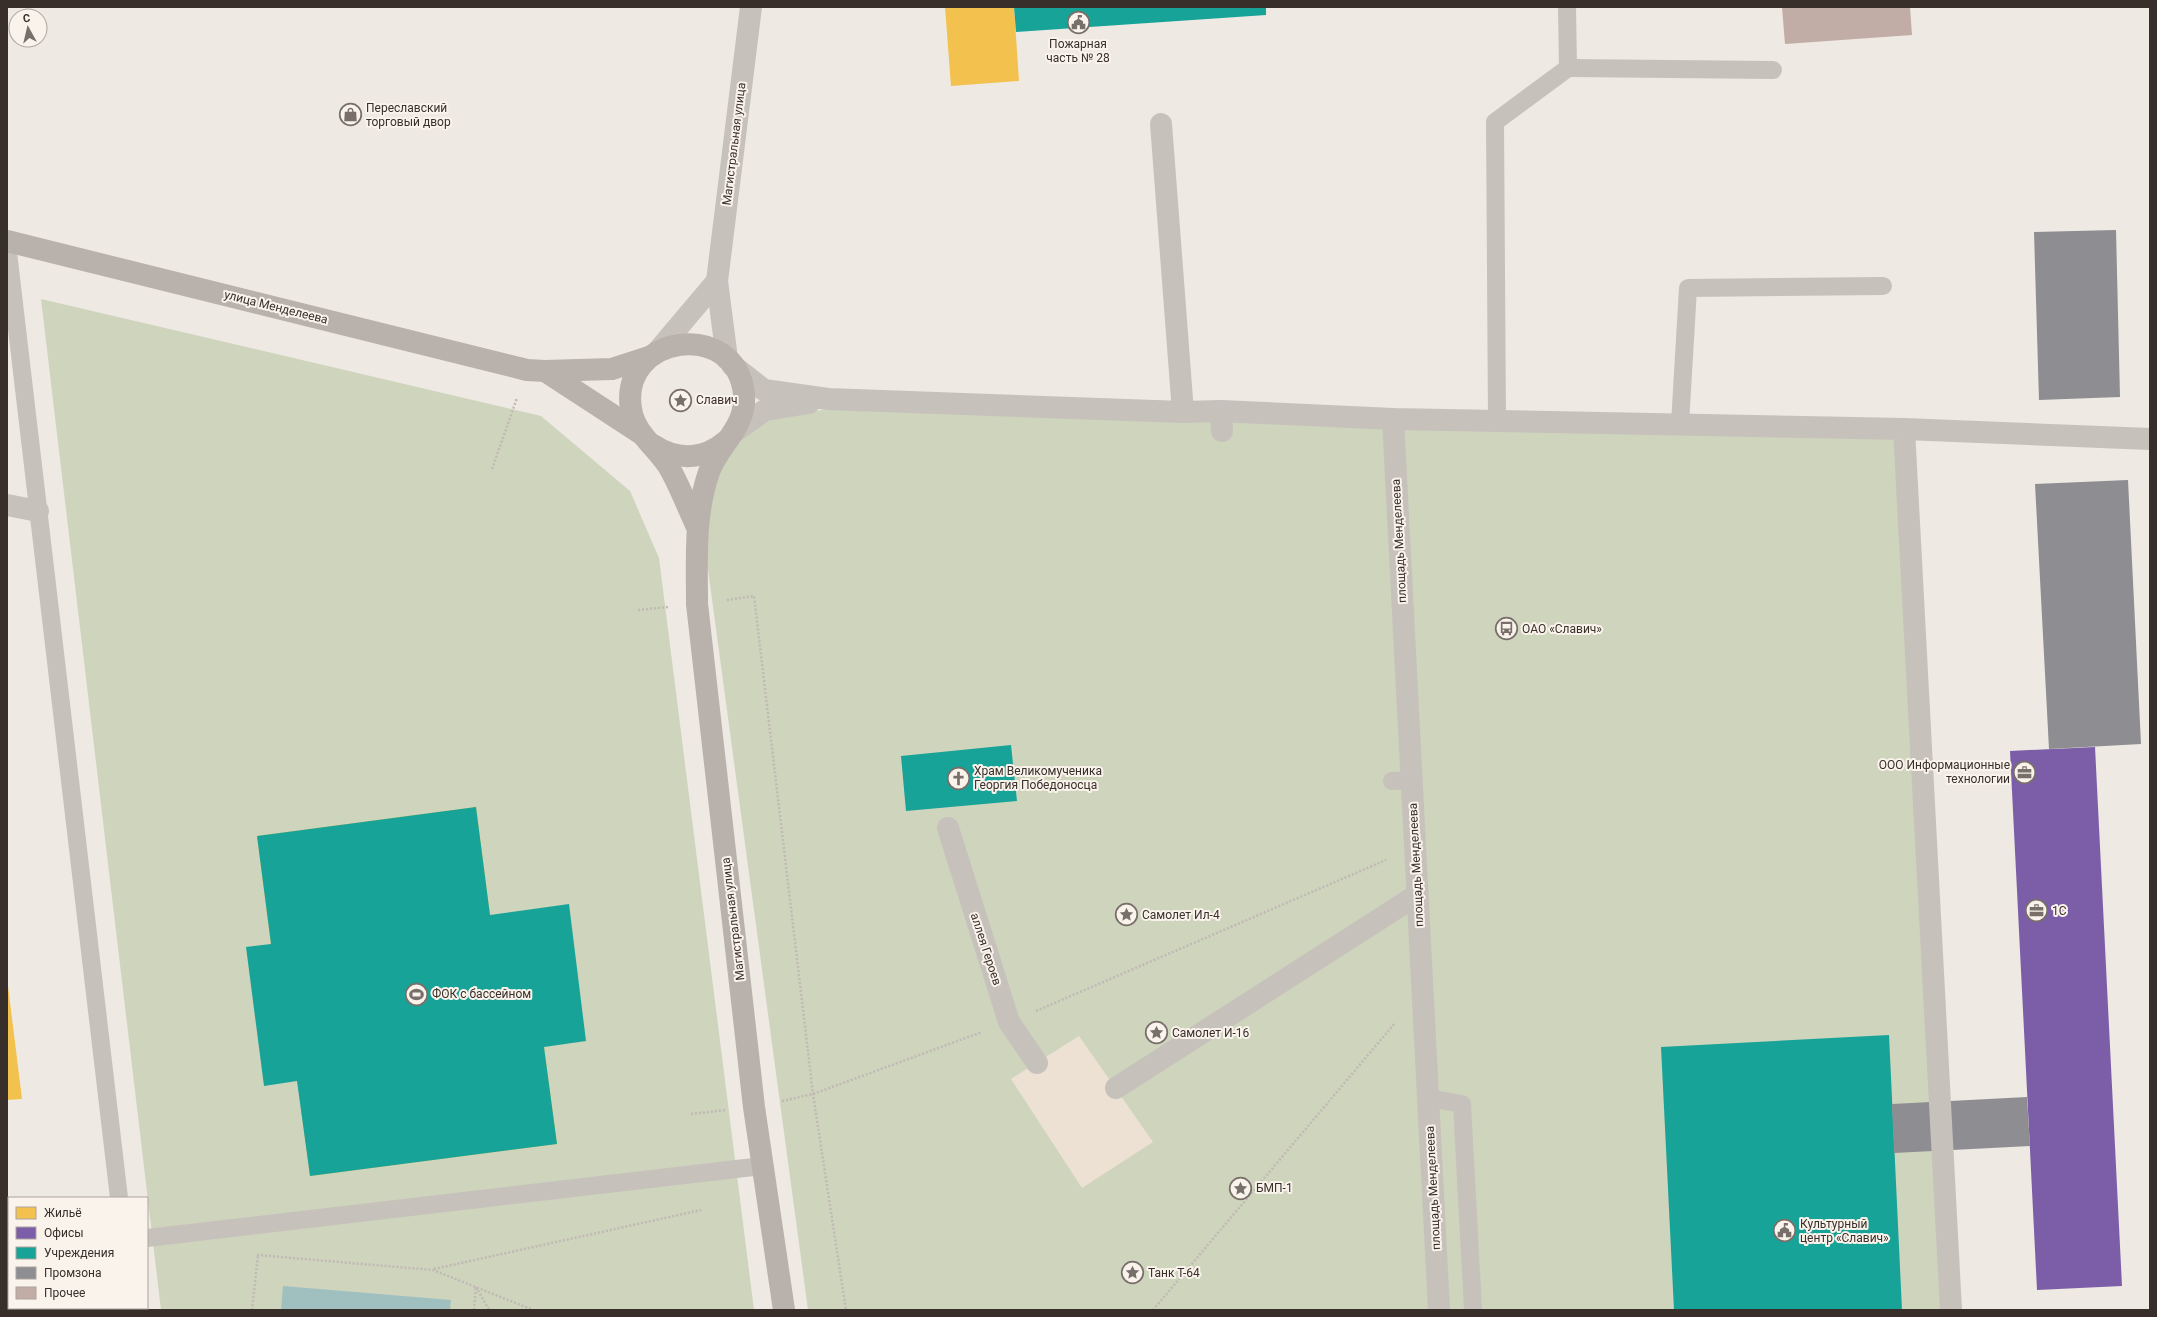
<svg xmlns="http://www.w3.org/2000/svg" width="2157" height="1317" font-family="Roboto,sans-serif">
<rect width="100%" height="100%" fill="#eee9e3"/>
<g fill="#cfd4bd">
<polygon points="41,299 541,416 630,491 659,558 754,1310 161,1310"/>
<polygon points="828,409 1904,429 1951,1310 808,1310 704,540 717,475 735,444 768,419"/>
</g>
<polygon fill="#ece1d3" points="1079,1036 1153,1142 1082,1188 1011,1079"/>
<polygon fill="#9fc0bf" points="283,1286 451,1300 450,1310 281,1310"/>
<g fill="#f2c14e">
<polygon points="945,7 1014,7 1019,81 951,86"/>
<polygon points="476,807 490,915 271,944 257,836"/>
<polygon points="7,978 22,1099 7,1100"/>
<polygon points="544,1047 557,1144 310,1176 301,1108 365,1100 361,1071"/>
</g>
<polygon fill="#7b5ea7" points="2095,747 2122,1286 2037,1290 2010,751"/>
<g fill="#17a398">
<polygon points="1014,7 1266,7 1266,15 1016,32"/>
<polygon points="1011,745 1017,801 906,811 901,756"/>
<polygon points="476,807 490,915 569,904 586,1041 544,1047 557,1144 310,1176 297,1081 264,1086 246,947 271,944 257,836"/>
<polygon points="1889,1035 1902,1310 1674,1310 1661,1047"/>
</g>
<g fill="#8d8d92">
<polygon points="2116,230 2120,397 2039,400 2034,232"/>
<polygon points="2128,480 2141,744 2049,749 2035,484"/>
<polygon points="2027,1097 2030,1146 1894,1153 1892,1104"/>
</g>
<polygon fill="#c1ada5" points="1782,7 1910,7 1912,35 1785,44"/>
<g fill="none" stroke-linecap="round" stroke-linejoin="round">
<g stroke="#c0b9b4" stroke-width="2.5" stroke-dasharray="2 2" stroke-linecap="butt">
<polyline points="492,469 517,398"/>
<polyline points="727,600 754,596 813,1094 846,1310"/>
<polyline points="638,610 668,607"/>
<polyline points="1036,1011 1386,860"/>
<polyline points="782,1101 813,1094 982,1032"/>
<polyline points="691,1114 726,1110"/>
<polyline points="257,1255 433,1270 533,1310"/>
<polyline points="434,1269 701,1210"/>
<polyline points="476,1287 489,1310"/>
<polyline points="7,1309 18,1308"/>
<polyline points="252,1310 258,1255"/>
<polyline points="474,1310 476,1287"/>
<polyline points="1153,1310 1395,1023"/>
</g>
<g stroke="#c7c1bc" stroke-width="18">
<polyline points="1568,68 1773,70"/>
<polyline points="7,244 119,1198"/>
<polyline points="1497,421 1495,122 1568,68 1567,7"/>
<polyline points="1680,424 1688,288 1883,286"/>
<polyline points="1392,781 1411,780"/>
<polyline points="1428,1098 1462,1104 1473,1310"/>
<polyline points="7,1216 9,1215"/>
<polyline points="147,1238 762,1166"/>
<polyline points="132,1308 132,1310"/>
</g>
<g stroke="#c7c1bc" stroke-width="22">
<polyline points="948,828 1009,1022 1037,1063"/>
<polyline points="1116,1088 1417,895"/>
</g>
<g stroke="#c7c1bc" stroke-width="22">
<polyline points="1161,124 1183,412"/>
<polyline points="732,365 764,390 828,399 1183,412 1221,411 1393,419 1904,429 1951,1310"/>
<polyline points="1221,411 1222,431"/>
<polyline points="1393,419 1439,1310"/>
<polyline points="1904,429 2150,439"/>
<polyline points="734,432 765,410 809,403"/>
<polyline points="7,505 38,511"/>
</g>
<g stroke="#c7c1bc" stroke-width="22">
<polyline points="657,352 717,281"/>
<polyline points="727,359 717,281 751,7"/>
</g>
<g stroke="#b8b1ac" stroke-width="22">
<polyline points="7,241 527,370 545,371 612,369 649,357"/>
<polyline points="545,371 640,433"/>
<path d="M 653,445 C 677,461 704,460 726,441"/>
<path d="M 697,527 C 688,508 680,487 670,469 C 658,448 635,435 631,409 C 619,334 736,318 744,394 C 747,427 719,444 709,472 C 694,515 697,560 697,604 L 754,1107 L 784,1310"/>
</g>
</g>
<defs>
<symbol id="civic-ring" viewBox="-11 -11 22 22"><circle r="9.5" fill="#faf3eb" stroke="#786f6b" stroke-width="1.5"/><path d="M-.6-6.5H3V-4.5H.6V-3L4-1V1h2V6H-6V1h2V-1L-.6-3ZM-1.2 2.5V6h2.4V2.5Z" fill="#786f6b"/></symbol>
<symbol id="shop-ring" viewBox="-11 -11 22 22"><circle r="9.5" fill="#faf3eb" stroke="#786f6b" stroke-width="1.5"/><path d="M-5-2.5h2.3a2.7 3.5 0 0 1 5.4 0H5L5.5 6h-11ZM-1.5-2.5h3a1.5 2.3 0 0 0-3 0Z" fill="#786f6b"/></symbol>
<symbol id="sight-ring" viewBox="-11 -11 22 22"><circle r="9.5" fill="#faf3eb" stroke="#786f6b" stroke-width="1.5"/><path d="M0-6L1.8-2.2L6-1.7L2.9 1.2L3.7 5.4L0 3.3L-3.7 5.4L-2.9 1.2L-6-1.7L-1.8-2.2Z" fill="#786f6b"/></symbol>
<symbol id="bus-ring" viewBox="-11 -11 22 22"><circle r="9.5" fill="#faf3eb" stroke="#786f6b" stroke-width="1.5"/><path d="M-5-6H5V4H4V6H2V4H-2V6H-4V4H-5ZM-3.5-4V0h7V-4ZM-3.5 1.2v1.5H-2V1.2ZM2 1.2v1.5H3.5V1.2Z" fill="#786f6b"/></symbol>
<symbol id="office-ring" viewBox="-11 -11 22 22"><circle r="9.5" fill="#faf3eb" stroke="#786f6b" stroke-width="1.5"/><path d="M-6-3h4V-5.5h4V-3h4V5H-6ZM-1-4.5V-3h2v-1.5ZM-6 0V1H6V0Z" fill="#786f6b"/></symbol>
<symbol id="church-ring" viewBox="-11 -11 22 22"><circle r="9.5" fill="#faf3eb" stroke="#786f6b" stroke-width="1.5"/><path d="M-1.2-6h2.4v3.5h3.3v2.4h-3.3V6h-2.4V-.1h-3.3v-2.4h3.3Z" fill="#786f6b"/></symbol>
<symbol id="stadium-ring" viewBox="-11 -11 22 22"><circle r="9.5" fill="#faf3eb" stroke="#786f6b" stroke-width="1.5"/><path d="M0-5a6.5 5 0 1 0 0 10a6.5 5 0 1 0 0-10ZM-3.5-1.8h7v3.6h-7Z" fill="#786f6b"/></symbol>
</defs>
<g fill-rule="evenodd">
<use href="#civic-ring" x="1066" y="10" width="25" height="25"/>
<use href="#shop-ring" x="338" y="102" width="25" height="25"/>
<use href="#sight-ring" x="668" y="388" width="25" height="25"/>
<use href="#bus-ring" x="1494" y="616" width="25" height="25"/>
<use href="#office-ring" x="2012" y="760" width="25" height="25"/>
<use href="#church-ring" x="946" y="766" width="25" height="25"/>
<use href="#office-ring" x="2024" y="898" width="25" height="25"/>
<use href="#sight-ring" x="1114" y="902" width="25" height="25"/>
<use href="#stadium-ring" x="404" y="982" width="25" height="25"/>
<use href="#sight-ring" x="1144" y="1020" width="25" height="25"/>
<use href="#sight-ring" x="1228" y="1176" width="25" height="25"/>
<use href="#civic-ring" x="1772" y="1218" width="25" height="25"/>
<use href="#sight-ring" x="1120" y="1260" width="25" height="25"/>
</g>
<g text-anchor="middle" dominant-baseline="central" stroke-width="4" stroke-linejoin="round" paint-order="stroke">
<g font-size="12" fill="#382e2a" stroke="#faf3eb" text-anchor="start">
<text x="1078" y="44" text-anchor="middle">Пожарная<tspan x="1078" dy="14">часть № 28</tspan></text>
<text x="366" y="108">Переславский<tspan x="366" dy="14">торговый двор</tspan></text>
<text x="696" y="400">Славич</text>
<text x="1522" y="629">ОАО «Славич»</text>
<text x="2010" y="765" text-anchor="end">ООО Информационные<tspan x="2010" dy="14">технологии</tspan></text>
<text x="974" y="771">Храм Великомученика<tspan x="974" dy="14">Георгия Победоносца</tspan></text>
<text x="2052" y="911">1С</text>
<text x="1142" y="915">Самолет Ил-4</text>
<text x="432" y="994">ФОК с бассейном</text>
<text x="1172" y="1033">Самолет И-16</text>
<text x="1256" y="1188">БМП-1</text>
<text x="1800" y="1224">Культурный<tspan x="1800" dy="14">центр «Славич»</tspan></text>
<text x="1148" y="1273">Танк Т-64</text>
</g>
<g font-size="12" fill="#382e2a" stroke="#faf3eb">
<text transform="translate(734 144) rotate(-83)">Магистральная улица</text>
<text transform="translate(276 307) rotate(14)">улица Менделеева</text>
<text transform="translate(1399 541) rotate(-93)">площадь Менделеева</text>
<text transform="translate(1416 865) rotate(-93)">площадь Менделеева</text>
<text transform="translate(733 919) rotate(-97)">Магистральная улица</text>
<text transform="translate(986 949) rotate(72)">аллея Героев</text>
<text transform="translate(1433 1188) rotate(-93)">площадь Менделеева</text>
</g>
</g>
<rect width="2157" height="1317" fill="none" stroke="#382e2a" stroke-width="16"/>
<rect x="8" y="1197" width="140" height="112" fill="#faf3eb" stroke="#aca49e"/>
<rect x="16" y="1207" width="20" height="12" fill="#f2c14e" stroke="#aca49e"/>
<text x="44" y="1217" font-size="12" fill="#382e2a">Жильё</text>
<rect x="16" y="1227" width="20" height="12" fill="#7b5ea7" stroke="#aca49e"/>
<text x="44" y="1237" font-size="12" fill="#382e2a">Офисы</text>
<rect x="16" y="1247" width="20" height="12" fill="#17a398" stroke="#aca49e"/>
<text x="44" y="1257" font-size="12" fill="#382e2a">Учреждения</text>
<rect x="16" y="1267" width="20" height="12" fill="#8d8d92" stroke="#aca49e"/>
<text x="44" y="1277" font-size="12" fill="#382e2a">Промзона</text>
<rect x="16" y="1287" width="20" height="12" fill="#c1ada5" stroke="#aca49e"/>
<text x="44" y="1297" font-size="12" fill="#382e2a">Прочее</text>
<g transform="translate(28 28) rotate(352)"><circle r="19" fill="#faf3eb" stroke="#aca49e"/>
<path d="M0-3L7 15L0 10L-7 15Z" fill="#786f6b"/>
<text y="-6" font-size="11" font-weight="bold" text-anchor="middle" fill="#382e2a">С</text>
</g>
</svg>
